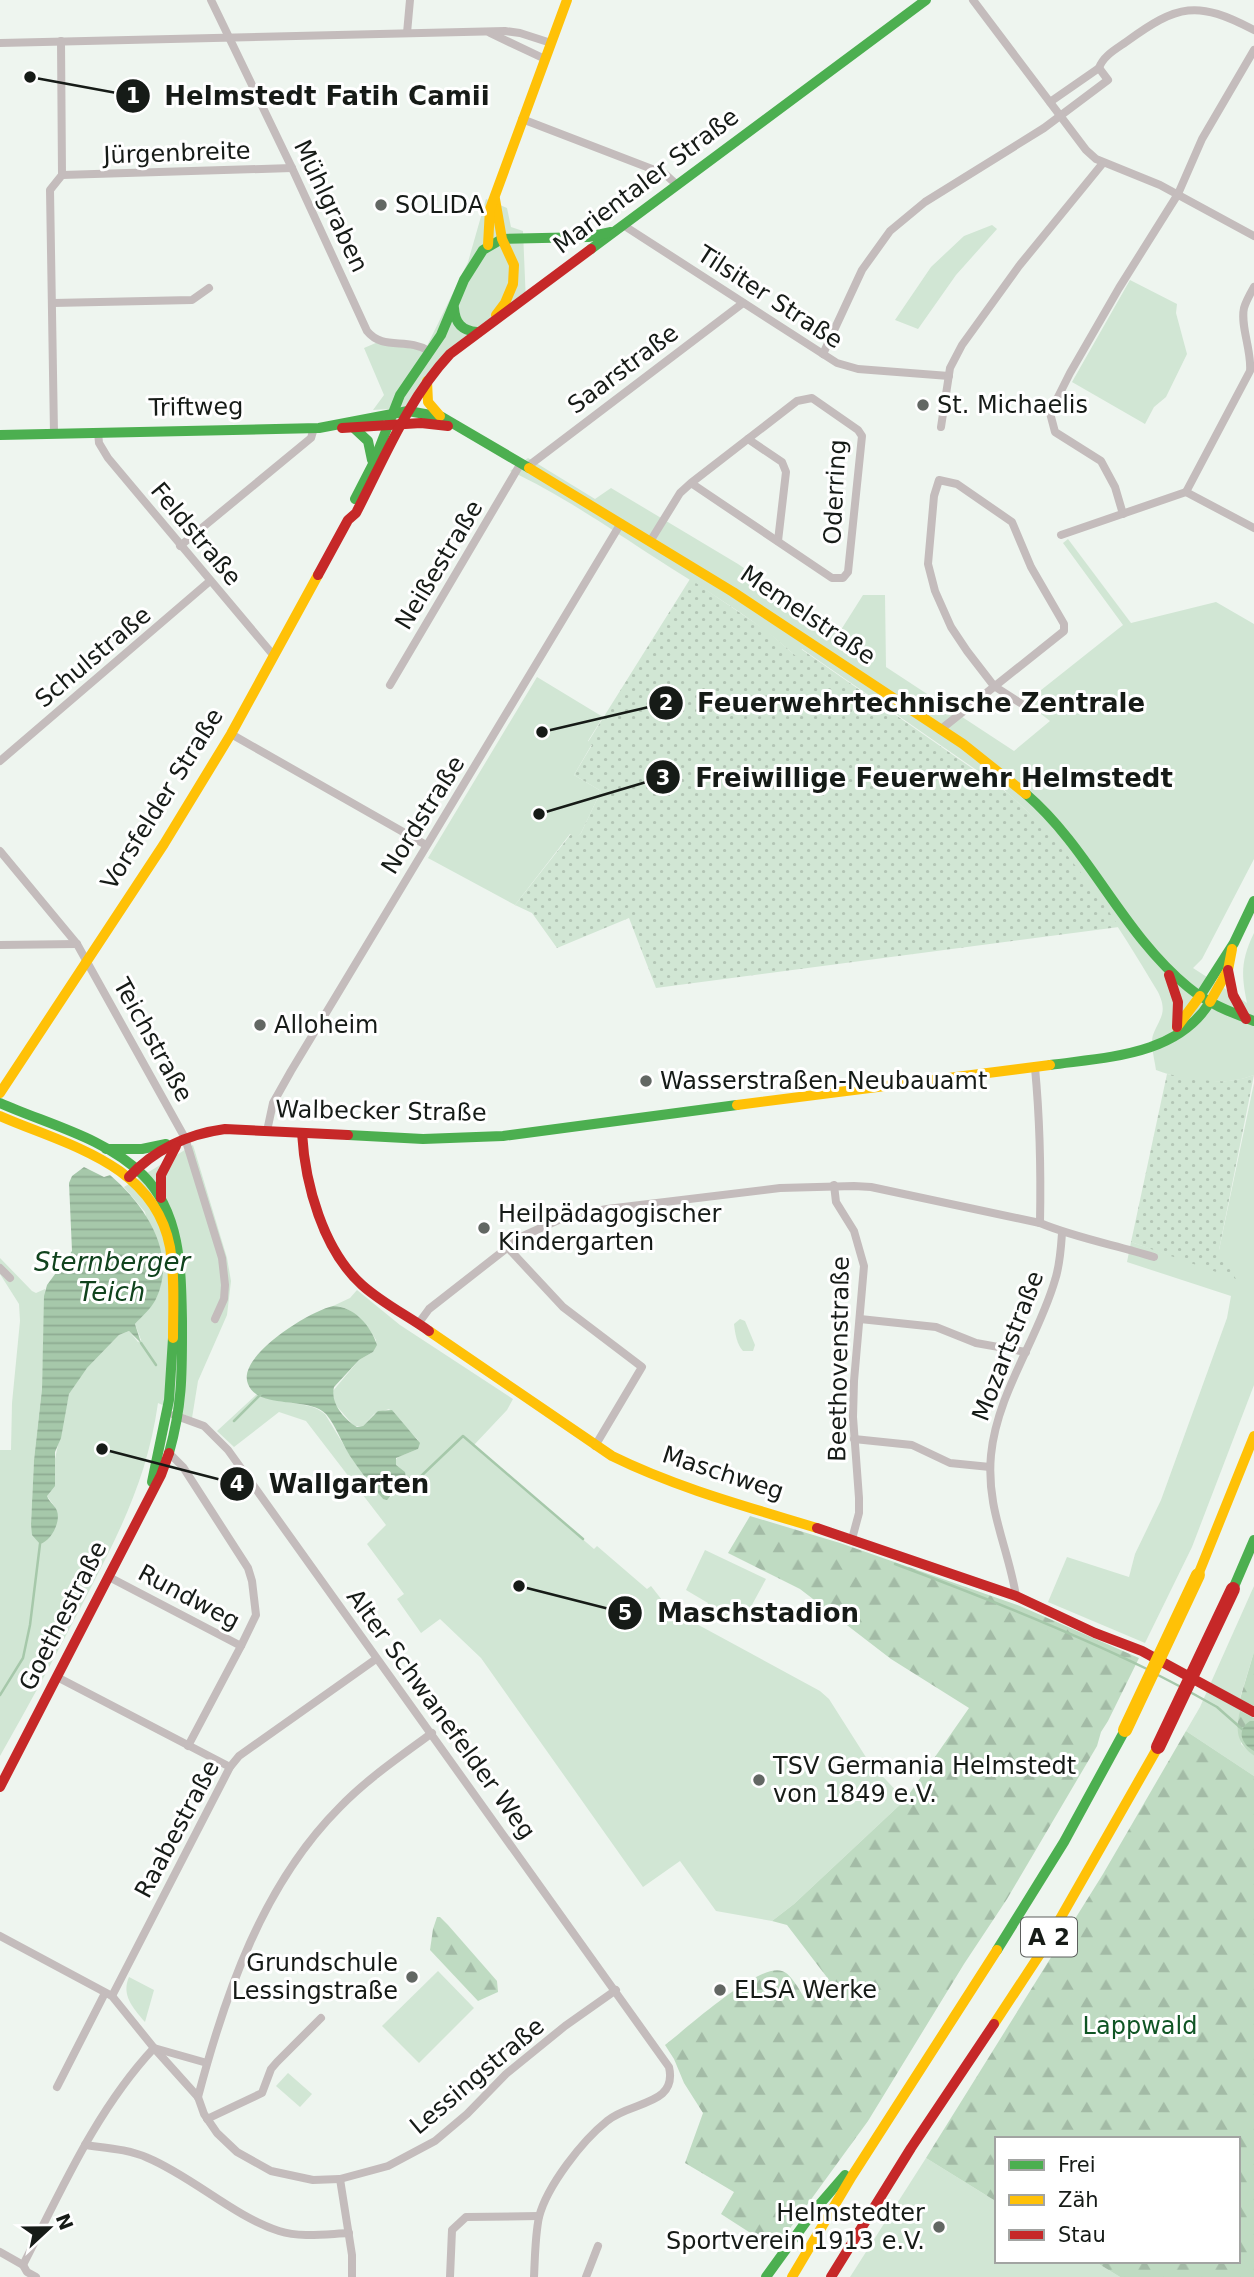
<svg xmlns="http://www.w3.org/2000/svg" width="1254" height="2277" font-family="'DejaVu Sans',sans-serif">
<defs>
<pattern id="forest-firs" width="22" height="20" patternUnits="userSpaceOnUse" patternTransform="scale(1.75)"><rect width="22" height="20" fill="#bfdbc2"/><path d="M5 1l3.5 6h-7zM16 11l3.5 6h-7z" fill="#a3bba6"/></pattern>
<pattern id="garden-dots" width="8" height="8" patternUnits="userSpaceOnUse" patternTransform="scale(1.75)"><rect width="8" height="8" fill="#d1e6d4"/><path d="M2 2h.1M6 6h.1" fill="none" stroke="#b3c5b5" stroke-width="1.8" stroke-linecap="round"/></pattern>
<pattern id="water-rules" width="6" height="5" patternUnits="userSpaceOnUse" patternTransform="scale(1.75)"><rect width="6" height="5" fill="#a6c8aa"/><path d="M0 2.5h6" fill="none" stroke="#8eab92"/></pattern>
</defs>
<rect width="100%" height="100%" fill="#eef5ef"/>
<g fill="#d1e6d4">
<polygon points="486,199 507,208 511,227 523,231 526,303 452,356 434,378 413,410 402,408 373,410 384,395 364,348 378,342 427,346 468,262"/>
<polygon points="992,225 997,229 956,275 918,329 895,320 931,267 964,236"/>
<polygon points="1130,280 1177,304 1176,313 1187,354 1166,397 1154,407 1145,424 1072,382"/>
<path d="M 528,458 L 595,499 L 611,488 L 738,564 L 839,633 L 863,595 L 885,595 L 886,667 L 1014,751 L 1050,721 L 1026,702 L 1123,625 L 1063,543 L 1068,539 L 1131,623 L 1216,602 L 1254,624 L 1254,859 L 1202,959 L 1193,968 L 1247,1003 C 1241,974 1241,960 1254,933 L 1254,1075 C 1224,1087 1186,1081 1156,1070 C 1155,1061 1150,1044 1153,1035 C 1160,1017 1168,1013 1158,992 C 1113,917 1068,845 1001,787 L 802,649 L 797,657 C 754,618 705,590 657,559 C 612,530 559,493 510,471 Z"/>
<polygon points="537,677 603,717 588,741 592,744 574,775 601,791 581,833 577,838 570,834 515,905 428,858"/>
<polygon points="1254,1083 1254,1385 1192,1547 1145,1643 1048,1602 1067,1557 1129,1577 1135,1554 1161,1500 1227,1318 1231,1296 1127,1262 1131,1242 1173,1256 1219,1250"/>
<path d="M 193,1145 L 227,1258 L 231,1281 L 227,1315 L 198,1381 L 192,1418 L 158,1403 C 147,1480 119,1533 84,1601 C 57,1653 29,1705 0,1756 L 0,1450 L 11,1450 L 12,1403 L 20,1321 L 19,1304 L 0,1274 L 0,1258 L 32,1291 L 36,1293 L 45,1289 L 42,1389 L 34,1460 L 31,1524 L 55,1507 L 47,1496 L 69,1394 L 84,1371 L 119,1335 L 129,1331 L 138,1342 L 141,1340 L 135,1324 L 156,1299 L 161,1284 L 145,1212 L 124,1187 Z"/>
<path d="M 357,1290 L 400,1325 L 513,1399 L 507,1410 L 474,1445 L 594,1549 L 597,1546 L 647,1589 L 651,1586 L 669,1609 L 820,1691 L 829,1699 L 869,1762 L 905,1800 L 794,1904 L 772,1921 L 716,1911 L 680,1861 L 643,1887 L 481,1658 L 440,1619 L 421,1633 L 397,1599 L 404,1594 L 367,1544 L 386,1525 L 306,1421 L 279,1412 L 234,1447 L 217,1431 L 257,1394 C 278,1406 307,1399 325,1414 L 351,1457 L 383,1499 L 391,1497 L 407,1476 L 396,1466 L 395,1461 L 398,1457 L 418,1449 L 418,1440 L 389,1409 L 374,1414 L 363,1426 L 354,1426 L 334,1403 L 332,1392 L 359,1360 L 373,1352 L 376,1340 C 367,1324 353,1306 333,1306 L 350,1298 Z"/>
<path d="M 740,1319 L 745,1321 L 755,1345 L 753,1351 L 743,1351 C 737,1345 735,1333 734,1324 Z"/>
<polygon points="705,1550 766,1579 741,1625 706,1608 708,1603 686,1590"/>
<polygon points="1254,1586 1254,1652 1240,1698 1254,1706 1254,1718 1240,1712 1241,1744 1254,1756 1254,1776 1186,1731 1200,1707"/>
<polygon points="438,1971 474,2008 419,2063 382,2026"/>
<path d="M 129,1977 L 154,1990 L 145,2022 C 133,2008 121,1995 129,1977 Z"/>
<polygon points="288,2073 312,2094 300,2107 276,2086"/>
<polygon points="926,2158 997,2202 997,2261 1094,2261 1120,2277 850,2277"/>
</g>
<g fill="url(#forest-firs)">
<path d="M 750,1516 L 840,1543 L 1020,1606 L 1139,1658 L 1108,1721 L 1101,1732 L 1097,1746 L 1007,1899 L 964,1964 L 868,2121 L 775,2249 L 721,2214 L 734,2192 L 685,2163 L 703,2113 L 684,2083 L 674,2059 L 665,2045 C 685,2030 759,1962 782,1971 C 792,1974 800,1992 806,2000 L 829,1980 L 787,1925 L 772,1921 L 794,1904 L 905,1800 L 969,1708 L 891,1659 L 800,1589 L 728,1553 Z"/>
<polygon points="1254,1652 1254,1706 1240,1699"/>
<path d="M 1240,1711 L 1254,1718 L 1254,1756 C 1237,1743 1235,1731 1240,1711 Z"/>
<polygon points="1186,1731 1254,1776 1254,2277 1120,2277 1094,2261 1238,2261 1238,2139 997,2139 997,2202 926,2158 1103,1874"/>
<polygon points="437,1917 440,1917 448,1925 497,1981 498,1992 478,2001 430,1950 433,1929"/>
</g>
<g fill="url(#garden-dots)">
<polygon points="690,579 767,631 796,656 801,649 1009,794 1048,831 1097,893 1119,927 656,988 629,918 557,948 532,913 515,905 571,834 577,837 581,833 601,791 574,775 592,745 588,742"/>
<path d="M 1167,1074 C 1200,1079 1221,1087 1254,1075 L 1219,1250 L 1236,1279 L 1131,1242 Z"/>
</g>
<g fill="url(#water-rules)">
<path d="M 84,1167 L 104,1177 L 110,1175 C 144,1204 178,1253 156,1299 C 151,1309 142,1316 135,1324 L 141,1343 L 129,1331 L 119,1335 L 87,1368 L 69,1394 L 61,1438 L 55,1452 L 55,1486 L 47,1496 C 49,1502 55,1505 57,1511 C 61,1522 51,1541 40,1544 L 32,1535 L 31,1524 L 34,1460 L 42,1389 L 44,1296 L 47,1285 L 72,1251 L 69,1183 L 72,1176 Z"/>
<path d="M 333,1306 C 354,1306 371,1326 377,1345 L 373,1352 L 359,1360 L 334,1387 C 330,1403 344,1419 357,1427 L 363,1426 L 378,1411 L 392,1410 L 420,1443 L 418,1449 L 396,1458 L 396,1465 L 405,1472 L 406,1478 L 387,1500 L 383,1499 C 371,1485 360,1471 350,1456 C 342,1443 336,1426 326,1414 C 310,1396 258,1410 248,1384 C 236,1356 310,1311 333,1306 Z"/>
<path d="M 1250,1721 L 1254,1721 L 1254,1751 C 1241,1744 1236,1730 1250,1721 Z"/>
</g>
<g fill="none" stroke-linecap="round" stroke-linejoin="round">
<g stroke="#a6c8aa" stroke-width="2.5">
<polyline points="141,1343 156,1365"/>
<polyline points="234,1421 262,1393"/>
<polyline points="406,1478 418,1479 463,1436 583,1539"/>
<path d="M 895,1564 C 981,1596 1065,1629 1147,1669"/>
<polyline points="1156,1674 1181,1687"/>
<polyline points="1190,1692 1217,1707 1242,1729"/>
<polyline points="0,1695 23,1658 30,1625 40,1544"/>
</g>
<g stroke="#c4bcbc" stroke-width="8">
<path d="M 211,0 L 292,168 L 367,331 C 383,351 407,337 429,351"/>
<polyline points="973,0 1086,150 1096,159 1160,185 1254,236"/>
<polyline points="407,33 410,0"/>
<polyline points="490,33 545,59"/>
<polyline points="0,43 505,31 520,33 551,43"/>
<path d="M 1099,68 C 1103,56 1116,49 1126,42 C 1178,4 1197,0 1254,30"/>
<polyline points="522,119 665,174 677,185"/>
<polyline points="62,175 292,168"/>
<polyline points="623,225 837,363 858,369 949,376"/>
<polyline points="53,303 192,300 209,288"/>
<polyline points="823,354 862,270 890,231 925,202 1044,128 1108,80 1099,68 1050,102"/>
<polyline points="941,427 950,368 962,345 1019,266 1103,163"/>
<polyline points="98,432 99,443 108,458 274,656"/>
<polyline points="54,433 50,190 62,175 61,41"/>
<polyline points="748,439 782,462 786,472 778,541"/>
<polyline points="527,467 743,303"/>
<polyline points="1186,492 1254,528"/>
<polyline points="1123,514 1115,487 1101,461 1055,432 1050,413 1070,373 1119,288 1178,194 1202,139 1254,50"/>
<path d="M 1061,535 L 1186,492 L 1250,371 C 1252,351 1240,326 1244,308 C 1246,301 1250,294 1254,287"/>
<polyline points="651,540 680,493 691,483 832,578 843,578 848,572 862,436 858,430 812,398 797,401 691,483"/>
<polyline points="180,546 311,438 314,428"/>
<polyline points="390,685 521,463"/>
<polyline points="940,730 1064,631 1064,624 1031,567 1012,522 957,484 939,480 934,496 928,564 935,591 951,627 967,651 994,686 1022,704"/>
<polyline points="231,734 426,845"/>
<polyline points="0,761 210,581"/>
<polyline points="0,851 77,944 185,1138 222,1258 225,1285 224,1299 215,1319"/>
<polyline points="0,945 77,944"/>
<path d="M 1035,1068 C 1040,1120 1041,1171 1040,1223"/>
<polyline points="267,1131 273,1103 291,1071 621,523"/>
<polyline points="834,1185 836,1202 854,1231 864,1266 854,1381 853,1417 859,1498 859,1513 852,1539"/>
<polyline points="508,1248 563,1307 642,1367 595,1446"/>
<polyline points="0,1268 10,1278"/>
<polyline points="860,1319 936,1327 976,1343 1026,1352"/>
<path d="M 418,1324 L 429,1309 L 521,1237 L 565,1217 L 607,1209 L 780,1188 L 854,1186 L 871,1187 L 1040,1223 C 1076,1238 1116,1245 1154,1257"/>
<path d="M 174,1415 L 204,1426 L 228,1450 L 669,2067 C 678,2106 630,2101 607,2121 C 582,2141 547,2186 539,2217 C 535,2236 535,2258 534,2277"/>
<polyline points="854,1439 912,1445 950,1463 990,1467"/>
<polyline points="109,1577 241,1646 256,1615 252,1581 248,1568 183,1467 169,1453"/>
<path d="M 1016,1596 C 1008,1546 986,1509 991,1455 C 997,1393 1038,1339 1055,1280 C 1060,1265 1061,1248 1062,1233"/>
<polyline points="57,1677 230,1767"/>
<polyline points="188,1746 241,1646"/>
<polyline points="0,1936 112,1996 154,2048 198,2097 204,2114 217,2133 237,2152 271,2171 313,2180 340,2179 388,2166 435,2141 467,2114 506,2074 565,2026 616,1990"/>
<polyline points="112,1996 230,1767 239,1756 376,1659"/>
<polyline points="57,2087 105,1993"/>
<path d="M 198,2097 C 225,1994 263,1884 340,1807 C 367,1779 401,1756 432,1733"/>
<polyline points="207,2119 262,2093 271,2069 277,2062 321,2018"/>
<path d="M 85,2145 C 106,2148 128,2149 148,2158 C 193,2177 233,2216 279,2231 C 301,2238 326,2234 349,2233"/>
<polyline points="340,2179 352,2255 352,2277"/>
<path d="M 0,2252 L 23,2265 C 61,2191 96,2110 154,2048 L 207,2063"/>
<polyline points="23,2265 27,2272 36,2277"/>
<polyline points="450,2277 452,2230 466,2217 539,2216"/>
<polyline points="586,2277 598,2246"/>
</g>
<g stroke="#4caf50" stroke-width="10">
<polyline points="591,249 926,0"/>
<path d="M 454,308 C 455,323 462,331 477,332"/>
<polyline points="354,428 368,441 372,460"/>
<polyline points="0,435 319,428 408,411 442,417 529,468"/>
<polyline points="355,499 373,464 400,395 441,335 464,280 483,250 502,239 588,237 611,232"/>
<path d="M 1026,794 C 1090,849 1122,933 1188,987 C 1207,1003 1230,1012 1254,1021"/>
<polyline points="1200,996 1234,943 1254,901"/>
<path d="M 1050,1065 C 1107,1057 1177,1056 1210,1002"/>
<path d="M 0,1103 C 47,1124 106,1138 143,1175 C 181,1213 181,1270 182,1321 C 182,1371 183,1403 169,1453"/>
<polyline points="348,1135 423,1139 503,1136 737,1105"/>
<polyline points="106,1149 142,1149 166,1144"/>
<polyline points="152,1482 169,1400 173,1338"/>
<polyline points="1233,1589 1254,1540"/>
<polyline points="997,1950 1064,1842 1125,1730"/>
<polyline points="766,2277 813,2212 845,2175"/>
</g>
<g stroke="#ffc107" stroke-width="10">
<polyline points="495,199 502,239 514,265 513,284 505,303 496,315"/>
<polyline points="488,245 490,209 567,0"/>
<polyline points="427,381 428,402 440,416"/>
<polyline points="529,468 733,592 963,744 1026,794"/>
<polyline points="1210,1002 1228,970 1232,949"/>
<polyline points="1177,1027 1200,996"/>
<polyline points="0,1093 164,844 231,734 318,575"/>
<polyline points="737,1105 1050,1065"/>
<path d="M 0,1116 C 66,1145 154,1163 170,1247 C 175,1276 173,1308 173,1338"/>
<path d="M 429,1331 L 612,1456 C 677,1488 748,1507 817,1528"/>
<polyline points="1198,1575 1254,1436"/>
<polyline points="994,2024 1040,1954 1158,1747"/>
<polyline points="792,2277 852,2176 997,1950"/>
</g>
<g stroke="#c62828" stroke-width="10">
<polyline points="342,428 421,423 448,426"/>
<path d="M 318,575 L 348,520 L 356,513 C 384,459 408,399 450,354 L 591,249"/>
<polyline points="1228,970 1233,995 1246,1019"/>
<polyline points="1169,975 1178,1002 1177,1027"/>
<path d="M 302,1133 C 305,1184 323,1250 362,1285 C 382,1303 408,1316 429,1331"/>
<path d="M 129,1177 C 155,1149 188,1134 225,1129 L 348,1135"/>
<polyline points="161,1198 161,1175 176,1146"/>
<polyline points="817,1528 1016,1596 1095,1633 1142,1651 1254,1712"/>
<polyline points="0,1787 161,1475 169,1453"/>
<polyline points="831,2277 911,2148 994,2024"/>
</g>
<polyline stroke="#ffc107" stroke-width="14" points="1125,1730 1198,1575"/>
<polyline stroke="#c62828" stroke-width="14" points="1158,1747 1233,1589"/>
</g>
<g fill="#626763" stroke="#fff" stroke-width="2.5">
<circle cx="381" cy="205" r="7"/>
<circle cx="923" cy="405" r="7"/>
<circle cx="260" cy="1025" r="7"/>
<circle cx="646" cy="1081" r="7"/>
<circle cx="484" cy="1228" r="7"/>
<circle cx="759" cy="1780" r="7"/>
<circle cx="412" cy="1977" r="7"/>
<circle cx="720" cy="1990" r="7"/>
<circle cx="939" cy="2227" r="7"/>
</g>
<g text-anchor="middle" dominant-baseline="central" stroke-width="6" stroke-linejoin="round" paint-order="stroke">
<rect fill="#fff" stroke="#5c5f5d" stroke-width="2" x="1021" y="1917.5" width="56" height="39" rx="5"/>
<g font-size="23" font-weight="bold" fill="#161b17">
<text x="1049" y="1937">A 2</text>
</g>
<g font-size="24" fill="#161b17" stroke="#fff">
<text transform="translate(177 153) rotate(-2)">Jürgenbreite</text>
<text transform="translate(646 181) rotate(-37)">Marientaler Straße</text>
<text transform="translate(331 206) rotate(65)">Mühlgraben</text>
<text transform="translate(770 297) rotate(33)">Tilsiter Straße</text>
<text transform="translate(623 369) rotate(-37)">Saarstraße</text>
<text transform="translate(196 407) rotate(-1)">Triftweg</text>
<text transform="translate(835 492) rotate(-87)">Oderring</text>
<text transform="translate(196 534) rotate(50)">Feldstraße</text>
<text transform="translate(439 565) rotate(-59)">Neißestraße</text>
<text transform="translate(808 615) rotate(34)">Memelstraße</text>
<text transform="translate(93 657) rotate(-40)">Schulstraße</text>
<text transform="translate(162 799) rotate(-58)">Vorsfelder Straße</text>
<text transform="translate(423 815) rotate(-58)">Nordstraße</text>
<text transform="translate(153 1040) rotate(61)">Teichstraße</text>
<text transform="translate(381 1111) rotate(1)">Walbecker Straße</text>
<text transform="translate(1008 1346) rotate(-69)">Mozartstraße</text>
<text transform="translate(839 1359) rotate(-89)">Beethovenstraße</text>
<text transform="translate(723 1473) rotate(18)">Maschweg</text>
<text transform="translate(189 1597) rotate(28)">Rundweg</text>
<text transform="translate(63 1616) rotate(-63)">Goethestraße</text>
<text transform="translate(441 1714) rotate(54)">Alter Schwanefelder Weg</text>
<text transform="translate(177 1829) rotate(-62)">Raabestraße</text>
<text transform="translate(477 2076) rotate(-40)">Lessingstraße</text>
</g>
<g font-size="24" fill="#161b17" stroke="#fff" text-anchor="start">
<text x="395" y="205">SOLIDA</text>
<text x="937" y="405">St. Michaelis</text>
<text x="274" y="1025">Alloheim</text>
<text x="660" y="1081">Wasserstraßen-Neubauamt</text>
<text x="498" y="1214">Heilpädagogischer<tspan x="498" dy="28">Kindergarten</tspan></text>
<text x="773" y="1766">TSV Germania Helmstedt<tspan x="773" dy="28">von 1849 e.V.</tspan></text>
<text x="398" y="1963" text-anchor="end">Grundschule<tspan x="398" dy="28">Lessingstraße</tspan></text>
<text x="734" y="1990">ELSA Werke</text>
<text x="925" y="2213" text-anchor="end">Helmstedter<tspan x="925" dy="28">Sportverein 1913 e.V.</tspan></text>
</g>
<g font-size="24" fill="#0f5524" stroke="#fff">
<text x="1140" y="2026">Lappwald</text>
</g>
<g font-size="26" font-style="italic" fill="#10431d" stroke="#fff">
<text x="112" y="1262">Sternberger<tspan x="112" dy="30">Teich</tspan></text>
</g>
</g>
<path fill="none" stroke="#161b17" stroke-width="2.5" d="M30 77L133 96M542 732L666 703M539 814L663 777M102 1449L237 1484M519 1586L625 1613"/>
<g fill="#161b17" stroke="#fff" stroke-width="2.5">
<circle cx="30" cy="77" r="7"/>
<circle cx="542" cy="732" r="7"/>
<circle cx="539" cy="814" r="7"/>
<circle cx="102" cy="1449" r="7"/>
<circle cx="519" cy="1586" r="7"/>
<circle cx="133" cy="96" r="18"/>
<circle cx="666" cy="703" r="18"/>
<circle cx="663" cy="777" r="18"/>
<circle cx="237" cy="1484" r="18"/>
<circle cx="625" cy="1613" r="18"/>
</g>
<g font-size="21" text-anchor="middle" font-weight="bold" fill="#fff">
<text x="133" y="103">1</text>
<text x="666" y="710">2</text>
<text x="663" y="785">3</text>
<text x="237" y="1491">4</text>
<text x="625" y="1620">5</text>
</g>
<g font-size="26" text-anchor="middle" font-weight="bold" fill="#161b17" stroke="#fff" stroke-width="6" stroke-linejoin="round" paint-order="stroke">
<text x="327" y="105">Helmstedt Fatih Camii</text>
<text x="921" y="712">Feuerwehrtechnische Zentrale</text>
<text x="934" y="787">Freiwillige Feuerwehr Helmstedt</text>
<text x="349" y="1493">Wallgarten</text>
<text x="758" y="1622">Maschstadion</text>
</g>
<rect x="995" y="2137" width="245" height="126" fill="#ffffff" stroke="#a2a4a2" stroke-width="2"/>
<rect x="1009" y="2160" width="35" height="10" fill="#4caf50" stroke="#a2a4a2" stroke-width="2"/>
<text x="1058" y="2172" font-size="21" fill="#161b17">Frei</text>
<rect x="1009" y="2195" width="35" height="10" fill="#ffc107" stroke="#a2a4a2" stroke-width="2"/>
<text x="1058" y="2207" font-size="21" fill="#161b17">Zäh</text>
<rect x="1009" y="2230" width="35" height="10" fill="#c62828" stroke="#a2a4a2" stroke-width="2"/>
<text x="1058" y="2242" font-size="21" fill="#161b17">Stau</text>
<g transform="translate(49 2228) rotate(68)" stroke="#ffffff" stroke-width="5" paint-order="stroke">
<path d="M0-5L12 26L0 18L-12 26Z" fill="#161b17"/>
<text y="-10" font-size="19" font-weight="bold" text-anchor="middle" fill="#161b17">N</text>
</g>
</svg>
